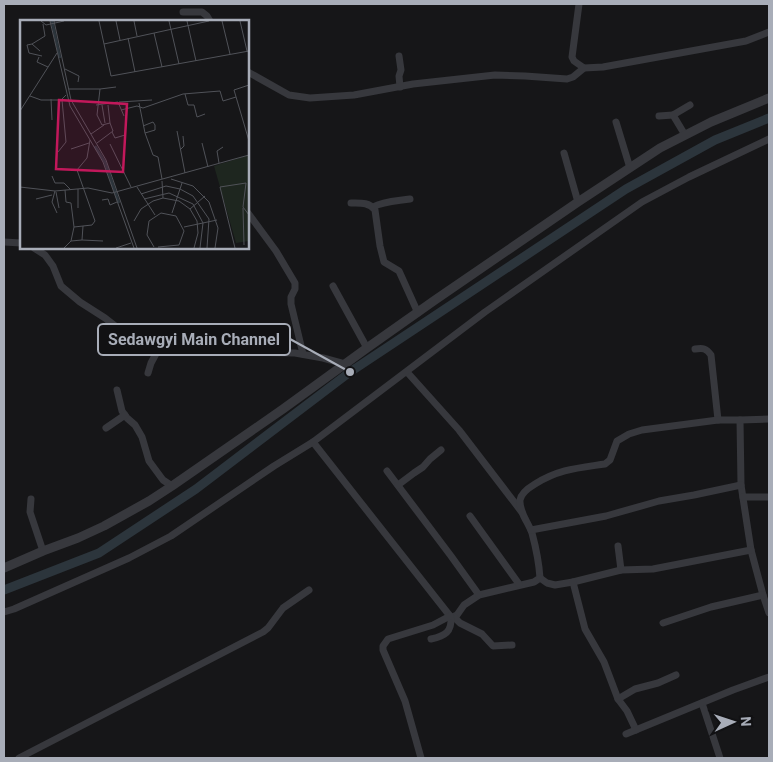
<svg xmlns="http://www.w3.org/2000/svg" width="773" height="762" font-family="Roboto,sans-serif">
<rect width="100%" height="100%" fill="#161618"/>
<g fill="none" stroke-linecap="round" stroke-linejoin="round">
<polyline stroke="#2c353c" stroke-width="9" points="4,590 99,553 196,489 350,372 626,189 715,140 769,118"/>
<g stroke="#37383d" stroke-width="7">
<polyline points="579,4 572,57 574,61 584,68"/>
<polyline points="183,12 202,12 207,16 210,21"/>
<polyline points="399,56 401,70 399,76 400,87"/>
<polyline points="248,72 289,95 310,98 354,95 413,84 495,75 525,76 567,79 573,77 584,68 603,67 746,41 769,32"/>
<polyline points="659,116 673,115"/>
<polyline points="616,122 630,168"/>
<polyline points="685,135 673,115 690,105"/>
<polyline points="564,153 578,202"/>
<path d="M 351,203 C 360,203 369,202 375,210 L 380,246 L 384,262 L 399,271 L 418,313"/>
<path d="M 373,207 C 384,201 398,201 410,199"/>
<polyline points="248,213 276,251 295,283 295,289 291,297 291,304 303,354"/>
<polyline points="4,242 21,243"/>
<polyline points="34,248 45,255 53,266 61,286 80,302 105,318 123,332 133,343 141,349 151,350 199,347 236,352 295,353 323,358 345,364"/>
<polyline points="333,286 367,348"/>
<path d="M 695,349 C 703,348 706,348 711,355 L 718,420"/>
<polyline points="407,372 459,430 521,511"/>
<polyline points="148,373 151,363 158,350"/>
<polyline points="117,390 122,411 127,418 135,425 142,437 149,461 163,480 172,486"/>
<polyline points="740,420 741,485 751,550 763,595 769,613"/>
<polyline points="106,428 125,415"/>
<path d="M 313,442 L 450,616 L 453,617 L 457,615 L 464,605 L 479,595 L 534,582 L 540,578 C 539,562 536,548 532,533 C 528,522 519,512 520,500 C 521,493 530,487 535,484 C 559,469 578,468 605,464 L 610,460 L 617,441 L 629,434 L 642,430 L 718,420 L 740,420 L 769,419"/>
<polyline points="387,471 451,556 479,595"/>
<polyline points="398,485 414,473 423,467 430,459 441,450"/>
<polyline points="743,497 769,497"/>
<polyline points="31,499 30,512 43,551"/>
<polyline points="470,516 519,584"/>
<polyline points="531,530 606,516 659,501 694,495 741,485"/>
<polyline points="618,546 621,570"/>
<polyline points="540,578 547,583 555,585 573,582 621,570 653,569 751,550"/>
<polyline points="573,582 585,629 604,662 618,699 627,711 636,730"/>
<polyline points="4,612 14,609 129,558 171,536 274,466 313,442 485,312 642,202 689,177 769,139"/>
<polyline points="454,617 460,623 482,634 493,646 512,645"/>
<polyline points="663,623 711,607 763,595"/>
<path d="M 431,639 C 445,636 452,632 451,617"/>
<polyline points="618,699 635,689 658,683 676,675"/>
<polyline points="702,703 720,758"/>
<polyline points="626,734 733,690 769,677"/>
<polyline points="19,758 263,632 268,628 283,608 309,590"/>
<polyline points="421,758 405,701 383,650 383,646 388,639 433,625 450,616"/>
</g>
<polyline stroke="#37383d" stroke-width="9" points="4,568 43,551 78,538 104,526 149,501 172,486 283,409 367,348 435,300 578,202 660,148 711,122 769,98"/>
</g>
<g transform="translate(20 20)">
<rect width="229" height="229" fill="#161618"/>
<path d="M 229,135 L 229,221 L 216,223 L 194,146 Z" fill="#1e261f"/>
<path fill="none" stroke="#2c353c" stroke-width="2.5" d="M 32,1 L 40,38M 75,126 L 85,142 L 99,183"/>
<path fill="none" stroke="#505258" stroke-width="1" d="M 21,1 L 26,5 L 44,1M 30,1 L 50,86 L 83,142 L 114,228M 34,1 L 51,80 L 86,140 L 117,228M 79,1 L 91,56 L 229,31M 96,1 L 100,20M 114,1 L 117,16M 149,1 L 159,44M 167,1 L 176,41M 202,1 L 210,34M 220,1 L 227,31M 134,13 L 142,47M 108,18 L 115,52M 12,24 L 7,25 L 9,33 L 22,36M 84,24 L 189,1M 20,31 L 12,24 L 25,16 L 23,4M 19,37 L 17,42 L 28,47M 45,49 L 59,56 L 58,62M 229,65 L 214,70 L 229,121M 49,69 L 80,69 L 77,95 L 82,105 L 90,103 L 93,111 L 77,123M 80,69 L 96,67M 165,74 L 168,85 L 174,85 L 177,97 L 185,94M 10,76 L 21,80 L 41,80 L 46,75M 31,79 L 32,100M 99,82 L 132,80M 119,83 L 125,113 L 133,135 L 138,137 L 142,159M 76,85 L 98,82 L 104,96M 82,85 L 85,103M 88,85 L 90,103M 101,90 L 117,86 L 123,88 L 163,74 L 200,71 L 203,81 L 216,77M 0,91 L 37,33M 123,106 L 133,102 L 135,105 L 135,110 L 125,113M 157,111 L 165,153M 92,112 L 95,118 L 105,115M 71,114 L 84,105M 182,123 L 188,147M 90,124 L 111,167M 51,129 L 69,123M 160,130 L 164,126 L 163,116M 38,132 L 46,122 L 42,80M 199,143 L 197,131 L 203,127M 32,156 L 35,163 L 44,163 L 51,170M 151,159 L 173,166 L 189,182 L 198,208 L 195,228M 142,161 L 143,178M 0,167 L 35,171 L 68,168 L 92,173 L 229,135M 117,167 L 135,195M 35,171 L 32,182 L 37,193M 36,172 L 39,188M 121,174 L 146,166 L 160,169 L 173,176 L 189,199 L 187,228M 16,179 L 32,175M 124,179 L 149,173 L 173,184 L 183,203 L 180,228M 82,180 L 88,179 L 90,185 L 97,182M 58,188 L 58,169M 223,188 L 224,225M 170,189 L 185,176M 152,193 L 162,163M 114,201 L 121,189 L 133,181 L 143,178 L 159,181 L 170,189 L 177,201 L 178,213 L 174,228M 54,207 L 72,205 L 75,201 L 57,150 L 67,138 L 70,120M 164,207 L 197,200M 62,220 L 83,221M 51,221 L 62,220 L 63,206M 134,227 L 127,215 L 129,201 L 141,193 L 156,196 L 164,211 L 159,225 L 138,227M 44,228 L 51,221 L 54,207 L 51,183 L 46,182 L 45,170M 96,228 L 111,223M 215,228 L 200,167 L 226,163 L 223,187 L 229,195"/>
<path fill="#c2185b" fill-opacity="0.15" stroke="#c2185b" stroke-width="2.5" d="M 39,80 L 107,84 L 103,152 L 36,149 Z"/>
<rect width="229" height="229" fill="none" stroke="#a8adb8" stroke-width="2.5"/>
</g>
<path fill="none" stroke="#a8adb8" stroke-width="2" d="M350 372L290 339"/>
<circle fill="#a8adb8" stroke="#111113" stroke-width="2" cx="350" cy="372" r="5"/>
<rect fill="#111113" stroke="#a8adb8" stroke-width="2" x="98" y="324" width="192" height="31" rx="5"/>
<g font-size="16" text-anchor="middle" font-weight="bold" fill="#a8adb8">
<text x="194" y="345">Sedawgyi Main Channel</text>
</g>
<rect width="773" height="762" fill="none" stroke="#a8adb8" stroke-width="10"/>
<g transform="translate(733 722) rotate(87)" stroke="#111113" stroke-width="4" paint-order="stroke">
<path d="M0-4L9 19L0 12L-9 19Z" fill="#a8adb8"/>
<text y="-8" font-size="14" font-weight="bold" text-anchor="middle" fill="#a8adb8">N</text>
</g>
</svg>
